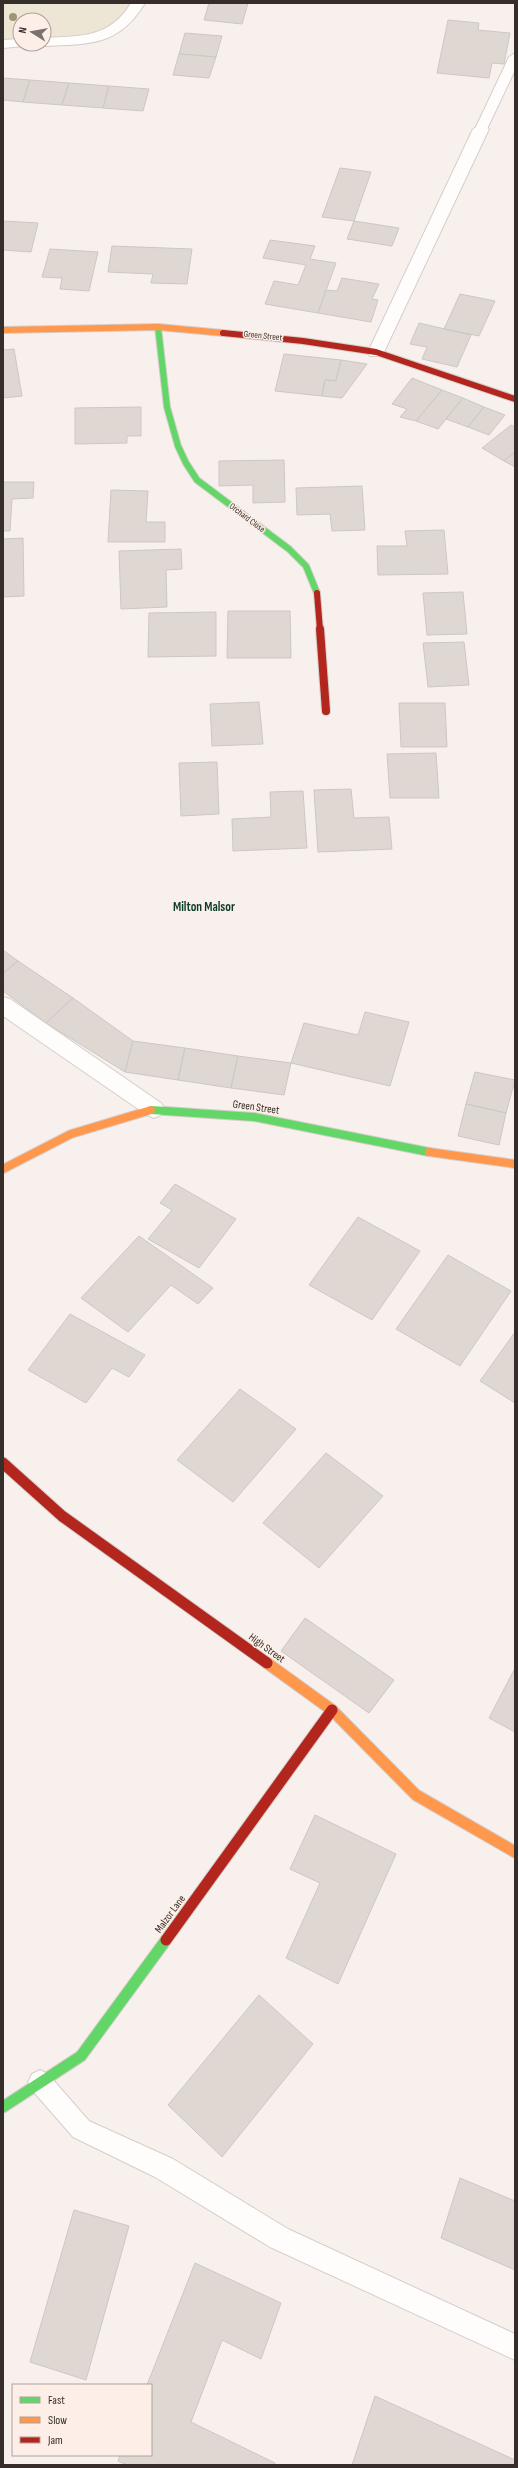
<svg xmlns="http://www.w3.org/2000/svg" width="518" height="2468" font-family="'Sofia Sans Condensed',sans-serif">
<rect width="100%" height="100%" fill="#f8f0ed"/>
<polygon fill="#eee6d5" points="3,3 138,3 109,33 44,42 44,20 20,20 20,43 3,44"/>
<g fill="#dfd8d2" stroke="#cdc7c4">
<polygon points="209,3 248,3 242,24 204,20"/>
<polygon points="448,20 479,23 478,30 510,33 504,64 492,63 489,78 437,73"/>
<polygon points="185,33 222,36 216,57 179,54"/>
<polygon points="179,54 216,57 209,78 173,75"/>
<polygon points="3,78 30,80 23,102 3,100"/>
<polygon points="30,80 69,83 62,105 23,102"/>
<polygon points="69,83 109,86 103,108 62,105"/>
<polygon points="109,86 149,89 143,111 103,108"/>
<polygon points="340,168 371,172 354,221 322,217"/>
<polygon points="3,221 38,223 31,252 3,250"/>
<polygon points="354,221 399,228 392,246 347,239"/>
<polygon points="270,240 315,246 310,259 336,263 318,313 265,304 274,281 298,285 306,265 263,258"/>
<polygon points="112,246 192,249 187,284 151,283 153,274 108,272"/>
<polygon points="50,249 98,252 89,291 60,289 62,278 42,277"/>
<polygon points="342,278 379,284 372,299 378,300 371,322 318,313 326,290 337,291"/>
<polygon points="460,294 495,301 479,336 444,329"/>
<polygon points="419,323 471,335 457,367 422,359 427,347 410,344"/>
<polygon points="14,349 22,396 3,398 3,350"/>
<polygon points="284,354 341,360 336,381 325,380 322,396 275,391"/>
<polygon points="341,360 367,364 342,398 322,396 325,380 336,381"/>
<polygon points="412,378 442,390 416,421 400,417 407,409 392,404"/>
<polygon points="442,390 463,398 438,429 416,421"/>
<polygon points="463,398 484,407 468,427 446,419"/>
<polygon points="141,407 141,436 127,436 127,443 75,444 75,408"/>
<polygon points="484,407 505,415 489,435 468,427"/>
<polygon points="511,425 515,427 515,452 504,461 482,448"/>
<polygon points="515,452 515,467 504,461"/>
<polygon points="284,460 285,502 253,503 253,485 219,486 219,461"/>
<polygon points="3,482 34,482 33,498 12,499 10,531 3,531"/>
<polygon points="362,486 365,530 332,531 330,514 297,515 296,488"/>
<polygon points="111,490 148,491 146,522 165,522 165,542 108,542"/>
<polygon points="444,530 448,574 378,575 377,546 407,546 405,531"/>
<polygon points="23,538 24,596 3,597 3,539"/>
<polygon points="181,549 182,569 166,570 167,607 121,609 119,551"/>
<polygon points="463,592 467,634 427,635 423,593"/>
<polygon points="228,611 290,611 291,658 227,658"/>
<polygon points="216,612 216,656 148,657 149,613"/>
<polygon points="464,642 469,685 428,687 423,643"/>
<polygon points="259,702 263,744 212,746 210,704"/>
<polygon points="399,703 445,703 447,747 401,747"/>
<polygon points="436,753 439,798 390,798 387,754"/>
<polygon points="217,762 219,814 181,816 179,763"/>
<polygon points="351,789 354,818 389,817 392,849 318,852 314,790"/>
<polygon points="303,791 307,848 233,851 232,819 271,817 270,792"/>
<polygon points="3,950 18,961 3,973"/>
<polygon points="18,961 73,998 46,1023 3,991 3,973"/>
<polygon points="73,998 133,1041 125,1072 46,1023"/>
<polygon points="365,1012 409,1022 390,1086 291,1063 304,1023 358,1035"/>
<polygon points="133,1041 185,1048 178,1080 125,1072"/>
<polygon points="185,1048 238,1056 231,1088 178,1080"/>
<polygon points="238,1056 291,1063 284,1095 231,1088"/>
<polygon points="475,1072 515,1080 506,1113 466,1104"/>
<polygon points="466,1104 506,1113 499,1145 458,1136"/>
<polygon points="175,1184 236,1219 199,1268 148,1239 172,1210 160,1203"/>
<polygon points="358,1217 420,1251 372,1320 309,1285"/>
<polygon points="139,1236 213,1288 198,1304 171,1285 128,1332 81,1298"/>
<polygon points="448,1255 511,1291 460,1366 396,1329"/>
<polygon points="70,1314 145,1355 129,1377 112,1368 86,1403 28,1370"/>
<polygon points="515,1332 515,1403 480,1381"/>
<polygon points="240,1389 296,1429 233,1502 177,1460"/>
<polygon points="326,1453 383,1496 319,1568 263,1523"/>
<polygon points="305,1618 394,1680 369,1713 281,1651"/>
<polygon points="515,1668 515,1732 489,1718"/>
<polygon points="315,1815 396,1854 338,1984 286,1958 320,1883 290,1869"/>
<polygon points="259,1995 313,2044 222,2157 168,2105"/>
<polygon points="460,2178 515,2201 515,2270 441,2238"/>
<polygon points="74,2210 129,2226 86,2380 30,2362"/>
<polygon points="195,2263 281,2303 261,2359 222,2340 191,2422 275,2463 274,2465 127,2465 118,2461 120,2455 151,2455 151,2385 147,2385"/>
<polygon points="375,2396 515,2460 515,2465 352,2465"/>
</g>
<g fill="none" stroke-linecap="round" stroke-linejoin="round">
<defs>
<g id="lane">
<polygon points="515,53 515,70 487,129 486,132 476,132 475,129 509,57"/>
<polygon points="40,2070 48,2074 89,2121 173,2159 288,2229 515,2334 515,2360 270,2247 155,2177 73,2137 32,2090 28,2082 32,2074"/>
</g>
<g id="street">
<path d="M 131,3 L 145,3 C 119,46 90,44 44,46 L 38,44 L 44,44 L 44,38 C 81,36 110,38 131,3 Z"/>
<polygon points="20,39 20,44 27,44 25,46 3,48 3,40"/>
<polygon points="481,124 489,129 384,352 382,356 370,356 368,352 473,129"/>
<polygon points="3,997 10,999 161,1103 165,1109 161,1115 154,1118 147,1115 3,1016"/>
</g>
<polyline id="fast-far2" points="158,327 167,407 178,446 186,463 197,480 289,549 306,566 317,593"/>
<polyline id="fast-far1" points="151,1110 254,1117 429,1152"/>
<polyline id="fast" points="3,2107 81,2056 166,1940"/>
<polyline id="slow-far2" points="3,330 158,327 223,333"/>
<g id="slow-far1">
<polyline points="429,1152 515,1164"/>
<polyline points="3,1169 71,1134 151,1110"/>
</g>
<polyline id="slow" points="267,1663 332,1710 416,1795 515,1852"/>
<g id="jam-far2">
<polyline points="223,333 303,341 376,352 515,399"/>
<polyline points="317,593 320,630"/>
</g>
<polyline id="jam-far1" points="320,629 326,711"/>
<g id="jam">
<polyline points="3,1463 62,1516 267,1663"/>
<polyline points="166,1940 332,1710"/>
</g>
</defs>
<use href="#lane" stroke="#d5cecb" stroke-width="2"/>
<use href="#street" stroke="#d5cecb" stroke-width="2"/>
<use href="#fast-far2" stroke="#d5cecb" stroke-width="8"/>
<use href="#fast-far1" stroke="#d5cecb" stroke-width="10"/>
<use href="#fast" stroke="#d5cecb" stroke-width="13"/>
<use href="#slow-far2" stroke="#d5cecb" stroke-width="8"/>
<use href="#slow-far1" stroke="#d5cecb" stroke-width="10"/>
<use href="#slow" stroke="#d5cecb" stroke-width="13"/>
<use href="#jam-far2" stroke="#d5cecb" stroke-width="8"/>
<use href="#jam-far1" stroke="#d5cecb" stroke-width="10"/>
<use href="#jam" stroke="#d5cecb" stroke-width="13"/>
<use href="#lane" fill="#fefdfc" fill-rule="evenodd"/>
<use href="#street" fill="#fefdfc" fill-rule="evenodd"/>
<use href="#fast-far2" stroke="#63d668" stroke-width="6"/>
<use href="#fast-far1" stroke="#63d668" stroke-width="8"/>
<use href="#fast" stroke="#63d668" stroke-width="11"/>
<use href="#slow-far2" stroke="#ff974d" stroke-width="6"/>
<use href="#slow-far1" stroke="#ff974d" stroke-width="8"/>
<use href="#slow" stroke="#ff974d" stroke-width="11"/>
<use href="#jam-far2" stroke="#b3261e" stroke-width="6"/>
<use href="#jam-far1" stroke="#b3261e" stroke-width="8"/>
<use href="#jam" stroke="#b3261e" stroke-width="11"/>
</g>
<circle fill="#9f9575" cx="13" cy="17" r="4"/>
<g text-anchor="middle" dominant-baseline="central" stroke-width="3" stroke-linejoin="round" paint-order="stroke">
<g font-size="9" fill="#352e2b" stroke="#fdefe8">
<text transform="translate(263 336) rotate(6)">Green Street</text>
<text transform="translate(247 518) rotate(37)">Orchard Close</text>
</g>
<g font-size="11" fill="#352e2b" stroke="#fdefe8">
<text transform="translate(256 1107) rotate(8)">Green Street</text>
<text transform="translate(267 1648) rotate(36)">High Street</text>
<text transform="translate(170 1914) rotate(-54)">Malzor Lane</text>
</g>
<g font-size="13" font-weight="bold" fill="#0b3d2c" stroke="#fdefe8">
<text x="204" y="907">Milton Malsor</text>
</g>
</g>
<rect width="518" height="2468" fill="none" stroke="#352e2b" stroke-width="8"/>
<rect x="12" y="2384" width="140" height="72" fill="#fdefe8" stroke="#ada29c"/>
<rect x="20" y="2397" width="20" height="6" fill="#63d668" stroke="#ada29c"/>
<text x="48" y="2404" font-size="12" fill="#352e2b">Fast</text>
<rect x="20" y="2417" width="20" height="6" fill="#ff974d" stroke="#ada29c"/>
<text x="48" y="2424" font-size="12" fill="#352e2b">Slow</text>
<rect x="20" y="2437" width="20" height="6" fill="#b3261e" stroke="#ada29c"/>
<text x="48" y="2444" font-size="12" fill="#352e2b">Jam</text>
<g transform="translate(32 32) rotate(281)"><circle r="19" fill="#fdefe8" stroke="#ada29c"/>
<path d="M0-3L7 15L0 10L-7 15Z" fill="#79726f"/>
<text y="-6" font-size="11" font-weight="bold" text-anchor="middle" fill="#352e2b">N</text>
</g>
</svg>
